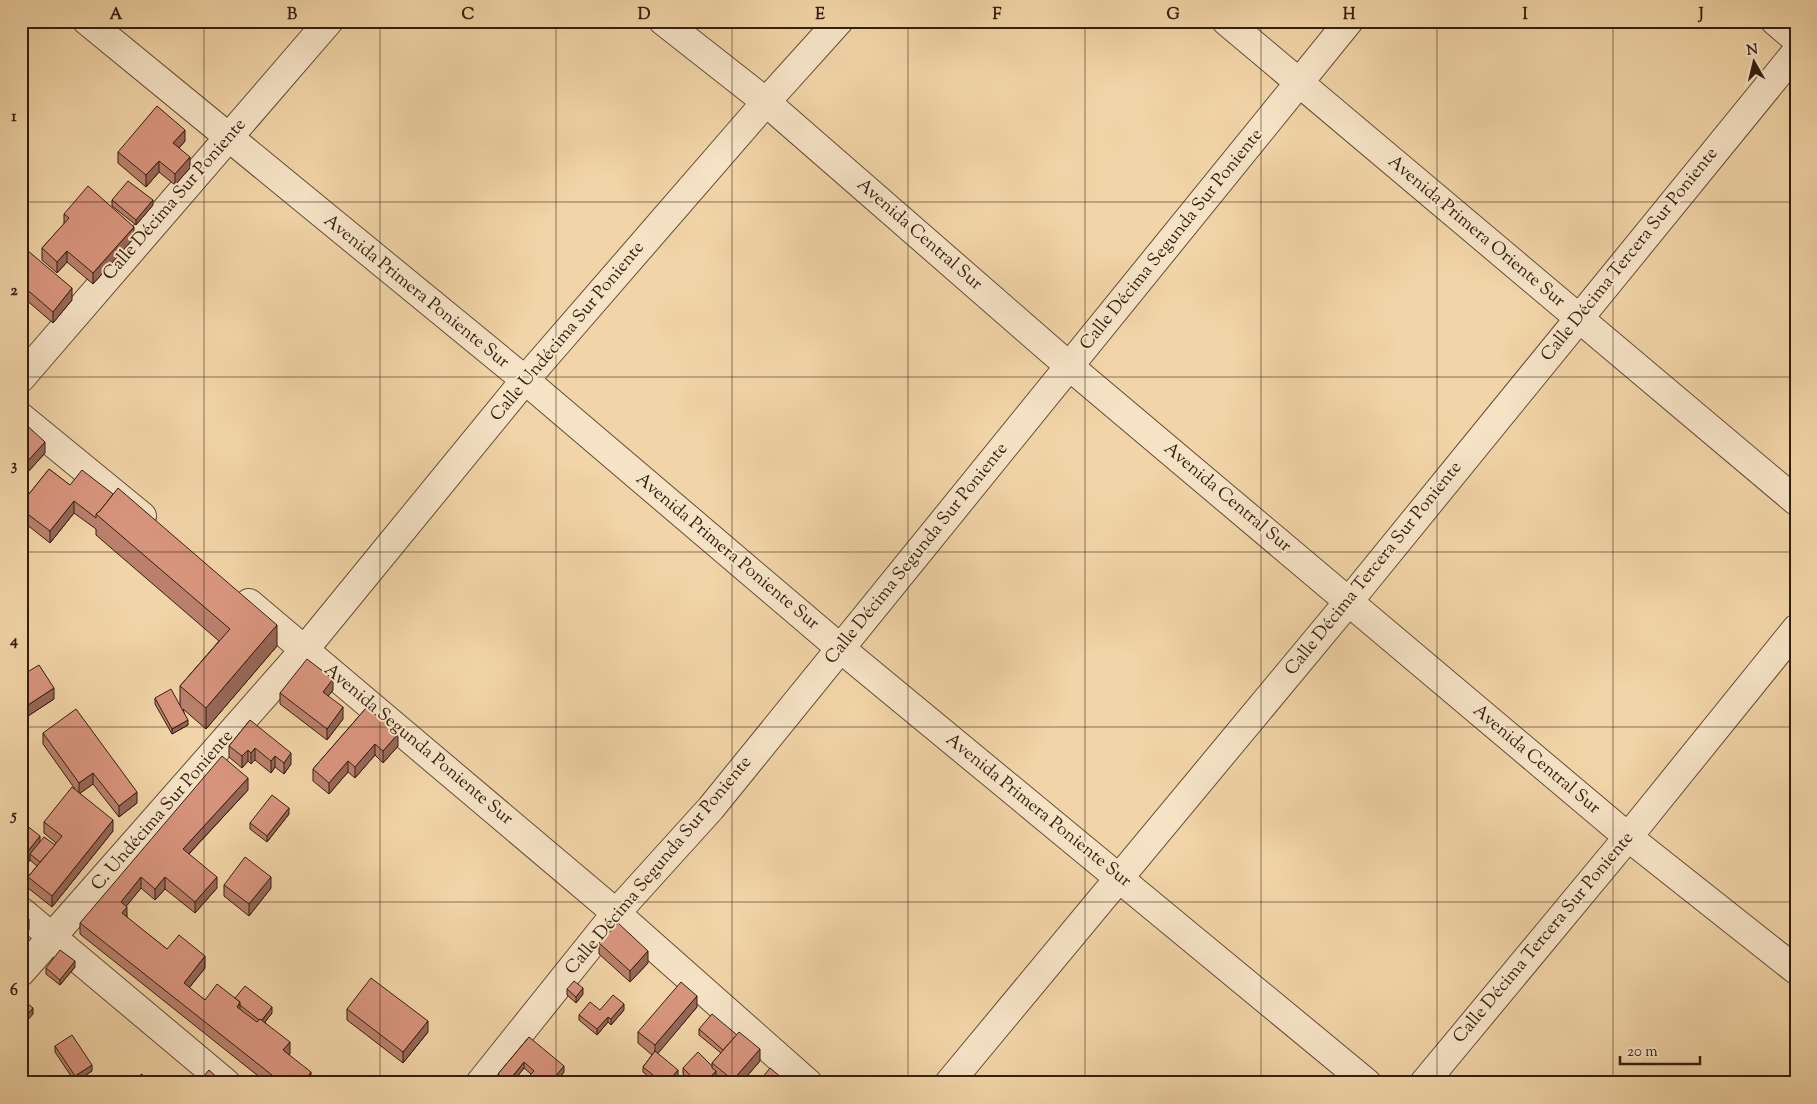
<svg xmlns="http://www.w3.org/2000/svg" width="1817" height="1104" font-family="'Sorts Mill Goudy',serif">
<rect width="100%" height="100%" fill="#f1d4a7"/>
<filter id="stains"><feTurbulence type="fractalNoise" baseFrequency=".004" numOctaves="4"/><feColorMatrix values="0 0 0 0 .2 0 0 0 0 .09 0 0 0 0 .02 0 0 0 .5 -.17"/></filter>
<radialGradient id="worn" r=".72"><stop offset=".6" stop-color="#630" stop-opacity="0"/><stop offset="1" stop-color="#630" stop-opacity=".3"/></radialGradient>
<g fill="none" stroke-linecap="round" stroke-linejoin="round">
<defs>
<g id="minor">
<polyline points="87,21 525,380 840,648 1367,1083"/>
<polyline points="663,21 766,102 1069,366 1628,837 1796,970"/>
<polyline points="1226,21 1796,501"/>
<polyline points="1775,21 1796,39"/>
<polyline points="21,378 329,21"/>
<polyline points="21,417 142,516"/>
<polyline points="249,603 616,913 808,1083"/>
<polyline points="21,911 226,1083"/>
<polyline points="21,972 305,649 525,380 766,102 839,21"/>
<polyline points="480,1083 616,913 711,808 1349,21"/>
<polyline points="949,1083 1349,601 1796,52"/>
<polyline points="1424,1083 1628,837 1796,629"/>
</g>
</defs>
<use href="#minor" stroke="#644c36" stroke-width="30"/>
<use href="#minor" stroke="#f6e3c6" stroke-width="28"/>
</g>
<g fill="#ba806c" stroke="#351e11">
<polygon points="185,141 179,148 190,168 175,185 159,172 146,187 118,163 118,152"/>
<polygon points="112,200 153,205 136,225 112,206"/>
<polygon points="64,214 134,238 93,284 67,262 57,273 42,260 42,248 64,224"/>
<polygon points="21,256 72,300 53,323 24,298 21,301"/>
<polygon points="21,420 45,453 27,473 21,468"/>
<polygon points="49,469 277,646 206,729 183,709 188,725 172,734 155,704 155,698 180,705 180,686 219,641 96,535 96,529 74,513 50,543 21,520 21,504"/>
<polygon points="21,676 54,699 28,716 21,706"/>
<polygon points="333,690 328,696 343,719 327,740 280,704 280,693"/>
<polygon points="367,707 398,746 383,763 375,755 355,778 348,772 329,794 313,781 313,769"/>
<polygon points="250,720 291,764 284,774 275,767 271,773 255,760 251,764 248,761 242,768 229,757 229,746"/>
<polygon points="43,733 137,803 119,817 93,784 80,793 113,831 52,907 28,888 28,877 37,866 30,860 21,871 21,821 40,842 55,845 56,843 44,833 44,822 75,789 43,744"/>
<polygon points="248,790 189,854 217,888 195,913 165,889 155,900 141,888 126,906 127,918 167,949 205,968 189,988 205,1000 235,998 272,1013 265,1022 290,1054 289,1055 311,1083 267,1083 80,934 80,923"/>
<polygon points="289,814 267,842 250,829 250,823"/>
<polygon points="224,885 271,888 249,916 224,896"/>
<polygon points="599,943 648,963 630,982 599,954"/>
<polygon points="75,967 60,985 46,974 46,968"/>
<polygon points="567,989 583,994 576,1003 567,995"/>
<polygon points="697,1007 657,1054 678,1076 672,1083 656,1083 643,1072 643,1067 652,1055 638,1043 638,1032"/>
<polygon points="347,1009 428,1032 403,1063 347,1020"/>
<polygon points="600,1010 624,1010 611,1025 608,1022 597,1035 579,1020 579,1015"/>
<polygon points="699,1029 760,1061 741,1083 722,1083 716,1077 710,1083 692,1083 683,1074 683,1068 712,1066 712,1063 721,1053 699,1035"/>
<polygon points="529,1037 564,1072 555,1083 526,1083 526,1079 531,1074 524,1068 512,1083 502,1083 498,1080 498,1074"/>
<polygon points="55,1046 92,1071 75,1082 55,1052"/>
</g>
<g fill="#976858" stroke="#351e11">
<polygon points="185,130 185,141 173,155 173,143"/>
<polygon points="190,157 190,168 175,185 175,174"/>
<polygon points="159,161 159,172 146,187 146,175"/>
<polygon points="153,200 153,205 136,225 136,220"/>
<polygon points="134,227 134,238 93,284 93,273"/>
<polygon points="67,251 67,262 57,273 57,262"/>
<polygon points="24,287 24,298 21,301 21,290"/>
<polygon points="72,288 72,300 53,323 53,312"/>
<polygon points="45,442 45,453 27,473 27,462"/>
<polygon points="74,501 74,513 50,543 50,531"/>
<polygon points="277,625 277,646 206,729 206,708"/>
<polygon points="333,679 333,690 323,703 323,692"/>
<polygon points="54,688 54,699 28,716 28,705"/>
<polygon points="343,707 343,719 327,740 327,729"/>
<polygon points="188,720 188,725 172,734 172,729"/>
<polygon points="398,734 398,746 383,763 383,751"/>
<polygon points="375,744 375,755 355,778 355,767"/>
<polygon points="255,748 255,760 251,764 251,753"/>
<polygon points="248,750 248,761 242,768 242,756"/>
<polygon points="291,753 291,764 284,774 284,763"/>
<polygon points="275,756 275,767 271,773 271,761"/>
<polygon points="348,761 348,772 329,794 329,783"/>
<polygon points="93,773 93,784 79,794 79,783"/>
<polygon points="248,778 248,790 183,860 183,849"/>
<polygon points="137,792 137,803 119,817 119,806"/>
<polygon points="289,808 289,814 267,842 267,836"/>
<polygon points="113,820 113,831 52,907 52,896"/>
<polygon points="40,836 40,847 30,854 30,860 21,871 21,860"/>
<polygon points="141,877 141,888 121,913 121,902"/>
<polygon points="165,877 165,889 155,900 155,889"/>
<polygon points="217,877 217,888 195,913 195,902"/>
<polygon points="271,877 271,888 249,916 249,904"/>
<polygon points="127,907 127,918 122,913"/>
<polygon points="29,919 29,930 21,939 21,928"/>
<polygon points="648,951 648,963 630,982 630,971"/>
<polygon points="205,956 205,968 184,994 184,983"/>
<polygon points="75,961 75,967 60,985 60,980"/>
<polygon points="583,988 583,994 576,1003 576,997"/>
<polygon points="697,996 697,1007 655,1057 655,1045"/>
<polygon points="240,1002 240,1014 237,1007"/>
<polygon points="624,1004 624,1010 611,1025 611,1019"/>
<polygon points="272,1007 272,1013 261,1027 261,1022"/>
<polygon points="33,1008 33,1014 21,1028 21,1022"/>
<polygon points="608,1017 608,1022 597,1035 597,1029"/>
<polygon points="428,1021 428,1032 403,1063 403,1052"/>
<polygon points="290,1042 290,1054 283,1062 283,1050"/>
<polygon points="760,1049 760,1061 741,1083 733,1083 733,1080"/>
<polygon points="524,1062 524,1068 512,1083 508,1083"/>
<polygon points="92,1065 92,1071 75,1082 75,1076"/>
<polygon points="564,1066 564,1072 555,1083 550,1083"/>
<polygon points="678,1070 678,1076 672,1083 667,1083"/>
<polygon points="716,1071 716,1077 710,1083 705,1083"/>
<polygon points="311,1072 311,1083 303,1083"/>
</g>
<g fill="#d8957e" stroke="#351e11">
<polygon points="157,106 185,130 173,143 190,157 175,174 159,161 146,175 118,152"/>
<polygon points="128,181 153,200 136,220 112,200"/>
<polygon points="88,186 134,227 93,273 67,251 57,262 42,248 69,218 64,214"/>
<polygon points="27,250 72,288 53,312 24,287 21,290 21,256"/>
<polygon points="21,420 45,442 27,462 21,457"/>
<polygon points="49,469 70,485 82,470 113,494 100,511 96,514 96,518 74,501 50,531 21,509 21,504"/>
<polygon points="118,488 277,625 206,708 180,686 230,629 96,514 100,511"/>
<polygon points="307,659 333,679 323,692 343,707 327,729 280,693"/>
<polygon points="39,665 54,688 28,705 21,695 21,676"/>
<polygon points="171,689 188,720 172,729 155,698"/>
<polygon points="367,707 398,734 383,751 375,744 355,767 348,761 329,783 313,769"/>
<polygon points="76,709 137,792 119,806 93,773 79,783 43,733"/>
<polygon points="250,720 291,753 284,763 275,756 271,761 255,748 251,753 248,750 242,756 229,746"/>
<polygon points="222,756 248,778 183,849 217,877 195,902 165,877 155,889 141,877 121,902 127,907 122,913 167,949 179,935 205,956 184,983 205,1000 217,984 240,1002 237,1007 257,1022 260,1019 290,1042 283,1050 311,1072 303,1083 282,1083 80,923"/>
<polygon points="72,787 113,820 52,896 28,877 62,836 44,822"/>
<polygon points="272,795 289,808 267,836 250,823"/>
<polygon points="21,821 40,836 21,860"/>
<polygon points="44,837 55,845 40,862 30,854"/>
<polygon points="245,857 271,877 249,904 224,885"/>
<polygon points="21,912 29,919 21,928"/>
<polygon points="618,923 648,951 630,971 599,943"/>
<polygon points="60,950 75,961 60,980 46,968"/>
<polygon points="371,978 428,1021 403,1052 347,1009"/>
<polygon points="574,981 583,988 576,997 567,989"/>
<polygon points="681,982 697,996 655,1045 638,1032"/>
<polygon points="245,986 272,1007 262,1020 260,1019 259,1020 240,1005 240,1002 235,998"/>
<polygon points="613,995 624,1004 611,1019 608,1017 597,1029 579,1015 590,1002 600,1010"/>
<polygon points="21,998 33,1008 21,1022"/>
<polygon points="712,1014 737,1035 723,1050 699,1029"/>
<polygon points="739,1032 760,1049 733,1080 712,1063"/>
<polygon points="72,1035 92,1065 75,1076 55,1046"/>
<polygon points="529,1037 564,1066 550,1083 531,1083 526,1079 534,1071 524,1062 508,1082 498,1074"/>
<polygon points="655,1051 678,1070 667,1083 663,1083 643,1067"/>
<polygon points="698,1052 712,1066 712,1068 716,1071 705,1083 698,1083 683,1068"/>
<polygon points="770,1068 788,1083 758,1083"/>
<polygon points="209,1070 223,1083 198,1083"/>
<polygon points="142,1074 147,1083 126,1083"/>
</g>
<path fill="none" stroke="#351e11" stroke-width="1" stroke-opacity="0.55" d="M 204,21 L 204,1083M 380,21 L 380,1083M 556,21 L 556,1083M 732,21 L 732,1083M 908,21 L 908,1083M 1085,21 L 1085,1083M 1261,21 L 1261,1083M 1437,21 L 1437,1083M 1613,21 L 1613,1083M 21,202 L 1796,202M 21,377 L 1796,377M 21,552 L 1796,552M 21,727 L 1796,727M 21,902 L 1796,902"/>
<g text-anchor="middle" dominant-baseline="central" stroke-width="4" stroke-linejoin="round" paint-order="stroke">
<g font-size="18" fill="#351e11" stroke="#f6e3c6">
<text transform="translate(175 200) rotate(-49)">Calle Décima Sur Poniente</text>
<text transform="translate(1476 232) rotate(40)">Avenida Primera Oriente Sur</text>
<text transform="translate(919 235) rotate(41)">Avenida Central Sur</text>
<text transform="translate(1172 240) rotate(-51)">Calle Décima Segunda Sur Poniente</text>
<text transform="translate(1630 255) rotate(-51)">Calle Décima Tercera Sur Poniente</text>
<text transform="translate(416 292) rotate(39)">Avenida Primera Poniente Sur</text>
<text transform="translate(568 332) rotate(-50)">Calle Undécima Sur Poniente</text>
<text transform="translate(1227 498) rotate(40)">Avenida Central Sur</text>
<text transform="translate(727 552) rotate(40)">Avenida Primera Poniente Sur</text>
<text transform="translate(917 554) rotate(-51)">Calle Décima Segunda Sur Poniente</text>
<text transform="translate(1374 569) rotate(-51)">Calle Décima Tercera Sur Poniente</text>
<text transform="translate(418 745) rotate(40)">Avenida Segunda Poniente Sur</text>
<text transform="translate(1536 760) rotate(40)">Avenida Central Sur</text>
<text transform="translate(163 811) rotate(-49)">C. Undécima Sur Poniente</text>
<text transform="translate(1038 811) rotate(39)">Avenida Primera Poniente Sur</text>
<text transform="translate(659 866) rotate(-50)">Calle Décima Segunda Sur Poniente</text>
<text transform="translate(1544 938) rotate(-50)">Calle Décima Tercera Sur Poniente</text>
</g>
</g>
<rect width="1817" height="1104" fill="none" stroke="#f1d4a7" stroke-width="55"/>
<g transform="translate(1754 62) rotate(352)" stroke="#f6e3c6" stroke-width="4" paint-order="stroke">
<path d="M0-4L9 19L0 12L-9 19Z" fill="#351e11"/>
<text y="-8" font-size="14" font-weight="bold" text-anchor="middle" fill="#351e11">N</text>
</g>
<path d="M1620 1056v8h80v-8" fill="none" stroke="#351e11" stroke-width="2.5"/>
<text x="1627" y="1056" font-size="15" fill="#351e11" stroke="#f6e3c6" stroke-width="4" paint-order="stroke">20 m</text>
<rect x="28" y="28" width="1762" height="1048" fill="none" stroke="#351e11" stroke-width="2"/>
<g font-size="16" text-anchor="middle" font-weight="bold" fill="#351e11">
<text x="116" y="19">A</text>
<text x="292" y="19">B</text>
<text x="468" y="19">C</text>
<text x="644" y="19">D</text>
<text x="820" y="19">E</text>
<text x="997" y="19">F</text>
<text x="1173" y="19">G</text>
<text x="1349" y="19">H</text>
<text x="1525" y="19">I</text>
<text x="1701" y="19">J</text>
<text x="14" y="121">1</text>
<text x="14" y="295">2</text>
<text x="14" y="470">3</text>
<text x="14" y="645">4</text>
<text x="14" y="820">5</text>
<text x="14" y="995">6</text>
</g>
<rect width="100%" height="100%" filter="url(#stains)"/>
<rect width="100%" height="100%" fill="url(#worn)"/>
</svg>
